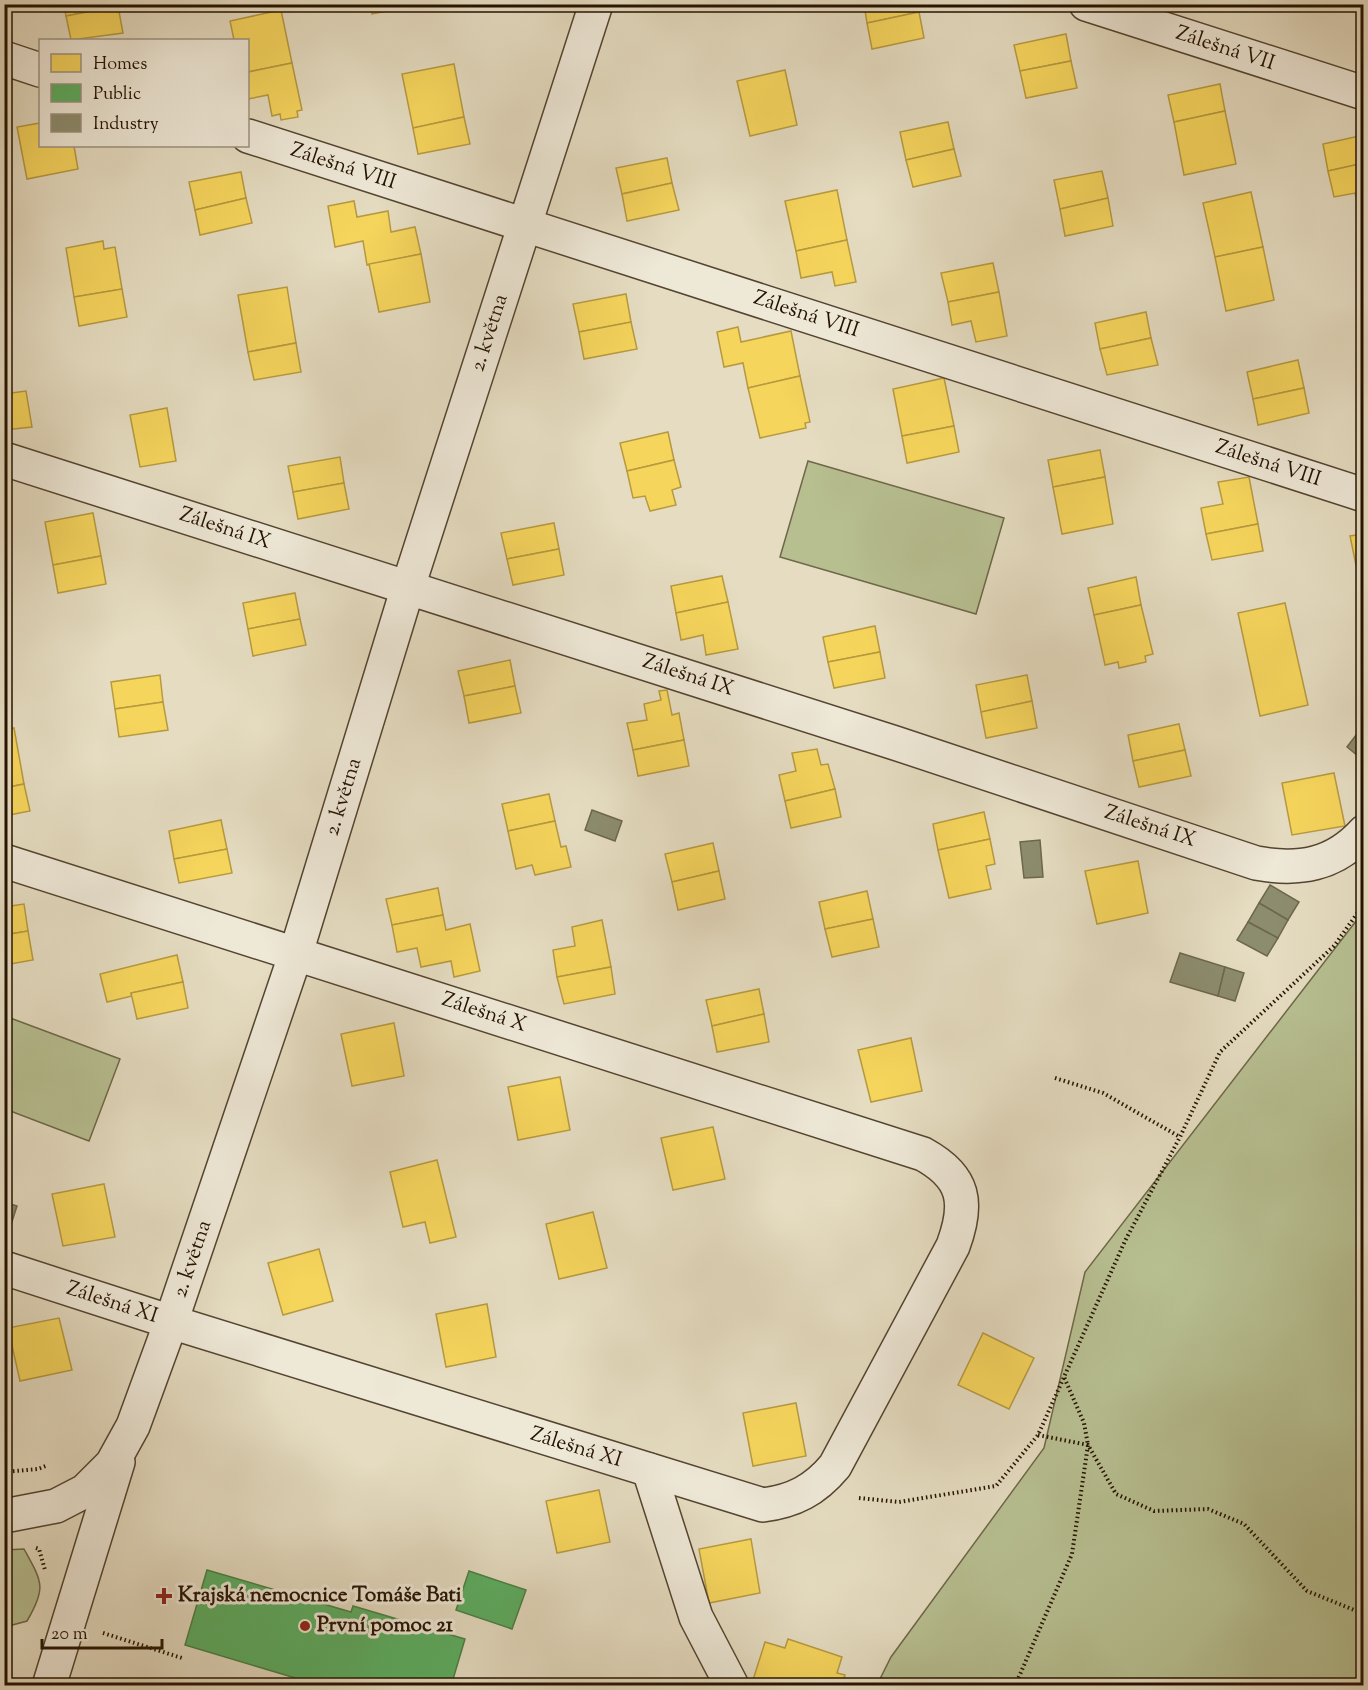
<svg xmlns="http://www.w3.org/2000/svg" width="1368" height="1690" font-family="'Sorts Mill Goudy',serif">
<rect width="100%" height="100%" fill="#e5dcc1"/>
<filter id="stains"><feTurbulence type="fractalNoise" baseFrequency=".00333" numOctaves="4"/><feColorMatrix values="0 0 0 0 .2 0 0 0 0 .09 0 0 0 0 .02 0 0 0 .5 -.17"/></filter>
<radialGradient id="worn" r=".72"><stop offset=".6" stop-color="#630" stop-opacity="0"/><stop offset="1" stop-color="#630" stop-opacity=".3"/></radialGradient>
<g fill="#b7bf91" stroke="#6e6848" stroke-width="1.5">
<polygon points="808,461 1004,518 976,614 780,557"/>
<polygon points="1363,912 1363,1685 877,1685 891,1657 1044,1448 1085,1272"/>
<polygon points="5,1016 120,1059 89,1141 5,1109"/>
<path d="M 24,1549 C 42,1582 47,1587 27,1621 L 5,1627 L 5,1550 Z"/>
</g>
<g fill="#f6d55c" stroke="#b79a40" stroke-width="1.5">
<polygon points="64,4 118,4 118,6 66,16"/>
<polygon points="370,4 419,4 420,5 372,14"/>
<polygon points="864,4 917,4 919,12 867,23"/>
<polygon points="1222,4 1249,4 1223,10"/>
<polygon points="118,6 123,33 71,40 66,16"/>
<polygon points="281,10 292,63 248,72 248,40 234,40 230,21"/>
<polygon points="919,12 924,38 872,49 867,23"/>
<polygon points="1066,34 1071,61 1020,71 1014,45"/>
<polygon points="1071,61 1077,88 1026,98 1020,71"/>
<polygon points="292,63 302,110 297,111 298,117 281,120 280,114 272,116 268,95 248,99 248,72"/>
<polygon points="454,64 464,117 413,128 402,74"/>
<polygon points="785,70 797,125 750,136 737,81"/>
<polygon points="1220,84 1225,111 1174,122 1168,95"/>
<polygon points="1225,111 1236,164 1184,175 1174,122"/>
<polygon points="464,117 470,144 418,154 413,128"/>
<polygon points="948,122 954,149 906,160 900,132"/>
<polygon points="40,123 40,146 74,146 78,169 27,179 17,127"/>
<polygon points="1364,135 1364,163 1328,171 1323,144"/>
<polygon points="954,149 961,176 913,187 906,160"/>
<polygon points="667,158 672,183 622,194 616,168"/>
<polygon points="1364,163 1364,210 1359,211 1355,193 1334,197 1328,171"/>
<polygon points="1102,171 1108,198 1060,209 1054,180"/>
<polygon points="241,172 246,198 195,210 189,182"/>
<polygon points="672,183 679,210 627,221 622,194"/>
<polygon points="837,190 847,240 796,251 785,201"/>
<polygon points="1251,192 1263,247 1215,257 1203,203"/>
<polygon points="246,198 252,223 200,235 195,210"/>
<polygon points="1108,198 1113,226 1065,236 1060,209"/>
<polygon points="354,201 357,217 388,211 391,232 415,227 421,254 367,265 363,241 335,247 328,206"/>
<polygon points="847,240 856,282 835,286 832,272 801,278 796,251"/>
<polygon points="103,241 104,249 115,247 122,289 74,297 66,248"/>
<polygon points="1263,247 1274,300 1226,311 1215,257"/>
<polygon points="421,254 430,302 379,312 369,264"/>
<polygon points="993,263 999,292 948,302 941,273"/>
<polygon points="287,287 296,343 248,352 238,295"/>
<polygon points="122,289 127,317 79,326 74,297"/>
<polygon points="999,292 1007,336 976,342 971,321 952,325 948,302"/>
<polygon points="626,294 631,322 579,332 573,304"/>
<polygon points="1146,312 1151,338 1100,349 1095,323"/>
<polygon points="631,322 637,349 584,359 579,332"/>
<polygon points="738,327 741,342 791,331 800,376 748,388 743,363 724,367 717,332"/>
<polygon points="1151,338 1158,365 1107,375 1100,349"/>
<polygon points="296,343 301,372 254,380 248,352"/>
<polygon points="1298,360 1304,388 1253,399 1247,372"/>
<polygon points="800,376 810,422 805,423 806,428 760,438 748,388"/>
<polygon points="944,378 954,426 902,436 893,389"/>
<polygon points="1304,388 1309,413 1258,425 1253,399"/>
<polygon points="26,391 32,427 4,430 4,394"/>
<polygon points="167,408 176,461 140,467 130,415"/>
<polygon points="954,426 959,452 907,463 902,436"/>
<polygon points="668,432 674,460 627,471 620,443"/>
<polygon points="1100,450 1105,477 1053,487 1048,460"/>
<polygon points="340,457 344,483 293,492 288,466"/>
<polygon points="674,460 681,487 672,490 676,505 650,511 645,496 633,498 627,471"/>
<polygon points="1105,477 1113,524 1062,534 1053,487"/>
<polygon points="1249,477 1258,524 1206,534 1201,508 1223,504 1218,482"/>
<polygon points="344,483 349,509 298,519 293,492"/>
<polygon points="93,513 101,556 53,565 45,522"/>
<polygon points="554,523 559,549 507,559 501,533"/>
<polygon points="1258,524 1263,551 1212,560 1206,534"/>
<polygon points="1364,534 1364,604 1350,536"/>
<polygon points="559,549 564,575 513,585 507,559"/>
<polygon points="101,556 106,584 58,593 53,565"/>
<polygon points="722,576 728,602 676,613 671,586"/>
<polygon points="1136,577 1141,605 1094,615 1088,588"/>
<polygon points="295,593 300,619 248,629 243,603"/>
<polygon points="728,602 738,649 706,655 703,635 681,640 676,613"/>
<polygon points="1285,603 1308,705 1260,716 1238,613"/>
<polygon points="1141,605 1153,654 1145,656 1146,662 1119,668 1118,662 1105,665 1094,615"/>
<polygon points="300,619 306,645 253,656 248,629"/>
<polygon points="875,626 880,652 828,662 823,637"/>
<polygon points="880,652 885,678 834,688 828,662"/>
<polygon points="510,660 515,686 464,696 458,671"/>
<polygon points="160,675 163,702 115,709 111,682"/>
<polygon points="1027,675 1032,701 981,712 976,685"/>
<polygon points="515,686 521,713 469,723 464,696"/>
<polygon points="667,690 672,715 679,713 684,740 633,750 627,723 647,720 644,704 661,700 659,691"/>
<polygon points="1032,701 1037,728 986,738 981,712"/>
<polygon points="163,702 168,730 119,737 115,709"/>
<polygon points="1179,724 1185,750 1133,761 1128,735"/>
<polygon points="14,728 24,784 4,788 4,730"/>
<polygon points="684,740 689,766 638,776 633,750"/>
<polygon points="817,749 821,765 828,764 835,789 785,801 779,775 796,771 792,753"/>
<polygon points="1185,750 1191,776 1139,787 1133,761"/>
<polygon points="1334,773 1345,826 1292,835 1282,783"/>
<polygon points="24,784 30,811 4,816 4,788"/>
<polygon points="835,789 841,817 791,828 785,801"/>
<polygon points="549,794 555,821 508,831 502,804"/>
<polygon points="984,812 990,839 938,850 933,824"/>
<polygon points="221,820 227,849 174,859 169,831"/>
<polygon points="555,821 561,847 566,846 571,867 535,875 532,865 516,869 508,831"/>
<polygon points="990,839 995,864 986,866 991,889 949,898 938,850"/>
<polygon points="713,843 719,871 672,882 665,854"/>
<polygon points="227,849 232,873 179,883 174,859"/>
<polygon points="1138,861 1148,913 1097,924 1085,871"/>
<polygon points="719,871 725,899 678,910 672,882"/>
<polygon points="438,888 443,915 392,925 386,899"/>
<polygon points="867,891 873,919 825,929 819,902"/>
<polygon points="24,904 28,931 4,935 4,907"/>
<polygon points="443,915 446,930 470,924 480,971 454,977 451,961 421,967 417,948 397,952 392,925"/>
<polygon points="873,919 879,947 832,957 825,929"/>
<polygon points="602,920 611,967 557,977 553,950 575,946 572,927"/>
<polygon points="28,931 33,960 4,965 4,935"/>
<polygon points="177,955 183,982 131,993 132,996 107,1002 100,974"/>
<polygon points="611,967 615,994 564,1004 557,977"/>
<polygon points="183,982 188,1008 137,1019 131,993"/>
<polygon points="759,989 764,1014 712,1026 706,1000"/>
<polygon points="764,1014 769,1042 717,1052 712,1026"/>
<polygon points="394,1023 404,1076 352,1086 341,1034"/>
<polygon points="911,1038 922,1091 871,1102 858,1050"/>
<polygon points="560,1077 570,1130 518,1140 508,1087"/>
<polygon points="713,1127 725,1179 673,1190 661,1138"/>
<polygon points="437,1160 456,1237 430,1243 425,1222 403,1227 390,1172"/>
<polygon points="104,1184 115,1237 63,1246 52,1194"/>
<polygon points="593,1212 607,1268 559,1279 546,1224"/>
<polygon points="319,1249 333,1301 283,1315 268,1263"/>
<polygon points="487,1304 496,1357 446,1367 436,1314"/>
<polygon points="59,1318 72,1370 20,1381 8,1328"/>
<polygon points="983,1333 1034,1358 1009,1409 958,1385"/>
<polygon points="796,1403 806,1456 753,1466 743,1413"/>
<polygon points="599,1490 610,1542 557,1553 546,1501"/>
<polygon points="751,1539 760,1593 709,1603 699,1549"/>
<polygon points="788,1639 842,1657 837,1673 845,1675 841,1686 769,1686 753,1680 765,1642 785,1648"/>
</g>
<g fill="#5aae61" stroke="#4a7f44" stroke-width="1.5">
<polygon points="207,1570 351,1612 353,1606 465,1639 451,1686 322,1686 185,1645"/>
<polygon points="469,1571 526,1590 512,1629 456,1610"/>
</g>
<g fill="#8c8c6e" stroke="#6d674d" stroke-width="1.5">
<polygon points="1360,730 1364,732 1364,761 1347,747"/>
<polygon points="592,810 622,821 615,841 585,830"/>
<polygon points="1040,840 1043,877 1024,878 1020,842"/>
<polygon points="1270,885 1299,902 1288,920 1259,903"/>
<polygon points="1259,903 1288,920 1278,938 1248,922"/>
<polygon points="1248,922 1278,938 1267,956 1237,940"/>
<polygon points="1180,953 1225,967 1218,996 1170,982"/>
<polygon points="1225,967 1244,973 1235,1001 1218,996"/>
<polygon points="4,1202 17,1206 7,1237 4,1236"/>
</g>
<g fill="none" stroke-linecap="round" stroke-linejoin="round">
<defs>
<g id="minor">
<polyline points="1086,4 1364,93"/>
<polyline points="4,58 40,70"/>
<polyline points="248,136 1364,495"/>
<path d="M 4,459 L 895,743 L 1256,863 C 1299,871 1334,865 1364,832"/>
<path d="M 4,861 L 923,1154 C 965,1177 969,1203 953,1246 L 835,1466 C 815,1490 794,1501 763,1505 L 171,1322 L 4,1268"/>
<polyline points="649,1470 696,1617 732,1686"/>
<polyline points="4,1516 56,1506 85,1491 112,1464 133,1426 171,1322 296,953 408,587 596,4"/>
<polyline points="49,1686 118,1462"/>
</g>
</defs>
<use href="#minor" stroke="#544430" stroke-width="36"/>
<g stroke="#241200" stroke-width="4" stroke-dasharray="1.5 3" stroke-linecap="butt">
<polyline points="1055,1078 1103,1093 1180,1137"/>
<polyline points="1038,1435 1088,1445 1116,1494 1154,1511 1208,1509 1244,1524 1307,1591 1364,1614"/>
<polyline points="4,1472 38,1469 48,1465"/>
<polyline points="859,1498 899,1502 996,1486 1038,1435 1125,1241 1180,1137 1220,1052 1334,946 1364,904"/>
<polyline points="36,1548 39,1549 45,1570"/>
<polyline points="103,1633 182,1658"/>
<polyline points="1015,1686 1072,1554 1088,1445 1084,1423 1064,1377"/>
</g>
<use href="#minor" stroke="#eee8d7" stroke-width="33"/>
</g>
<g fill="#8f2418" stroke="#eee8d7" stroke-width="2">
<path d="M161 1587h6v6h6v6h-6v6h-6v-6h-6v-6h6z"/>
<circle cx="305" cy="1626" r="6"/>
</g>
<g text-anchor="middle" dominant-baseline="central" stroke-width="6" stroke-linejoin="round" paint-order="stroke">
<g font-size="21" fill="#241200" stroke="#eee8d7">
<text transform="translate(1225 49) rotate(18)">Zálešná VII</text>
<text transform="translate(343 167) rotate(18)">Zálešná VIII</text>
<text transform="translate(806 315) rotate(18)">Zálešná VIII</text>
<text transform="translate(490 333) rotate(-72)">2. května</text>
<text transform="translate(1268 464) rotate(18)">Zálešná VIII</text>
<text transform="translate(225 529) rotate(18)">Zálešná IX</text>
<text transform="translate(688 676) rotate(18)">Zálešná IX</text>
<text transform="translate(344 797) rotate(-73)">2. května</text>
<text transform="translate(1150 827) rotate(18)">Zálešná IX</text>
<text transform="translate(484 1013) rotate(18)">Zálešná X</text>
<text transform="translate(193 1259) rotate(-71)">2. května</text>
<text transform="translate(112 1303) rotate(18)">Zálešná XI</text>
<text transform="translate(576 1448) rotate(17)">Zálešná XI</text>
</g>
<g font-size="21" font-weight="bold" fill="#241200" stroke="#eee8d7" text-anchor="start">
<text x="178" y="1596">Krajská nemocnice Tomáše Bati</text>
<text x="317" y="1626">První pomoc 21</text>
</g>
</g>
<rect width="1368" height="1690" fill="none" stroke="#e5dcc1" stroke-width="24"/>
<rect x="6" y="6" width="1356" height="1678" fill="none" stroke="#241200" stroke-width="3"/>
<rect x="12" y="12" width="1344" height="1666" fill="none" stroke="#241200" stroke-width="1.5"/>
<rect x="39" y="39" width="210" height="108" fill="#eee8d7" stroke="#9d9281" stroke-width="1.5"/>
<rect x="51" y="54" width="30" height="18" fill="#f6d55c" stroke="#9d9281" stroke-width="1.5"/>
<text x="93" y="69" font-size="18" fill="#241200">Homes</text>
<rect x="51" y="84" width="30" height="18" fill="#5aae61" stroke="#9d9281" stroke-width="1.5"/>
<text x="93" y="99" font-size="18" fill="#241200">Public</text>
<rect x="51" y="114" width="30" height="18" fill="#8c8c6e" stroke="#9d9281" stroke-width="1.5"/>
<text x="93" y="129" font-size="18" fill="#241200">Industry</text>
<path d="M42 1639v9h120v-9" fill="none" stroke="#241200" stroke-width="3"/>
<text x="51" y="1639" font-size="18" fill="#241200" stroke="#eee8d7" stroke-width="4.5" paint-order="stroke">20 m</text>
<rect width="100%" height="100%" filter="url(#stains)"/>
<rect width="100%" height="100%" fill="url(#worn)"/>
</svg>
